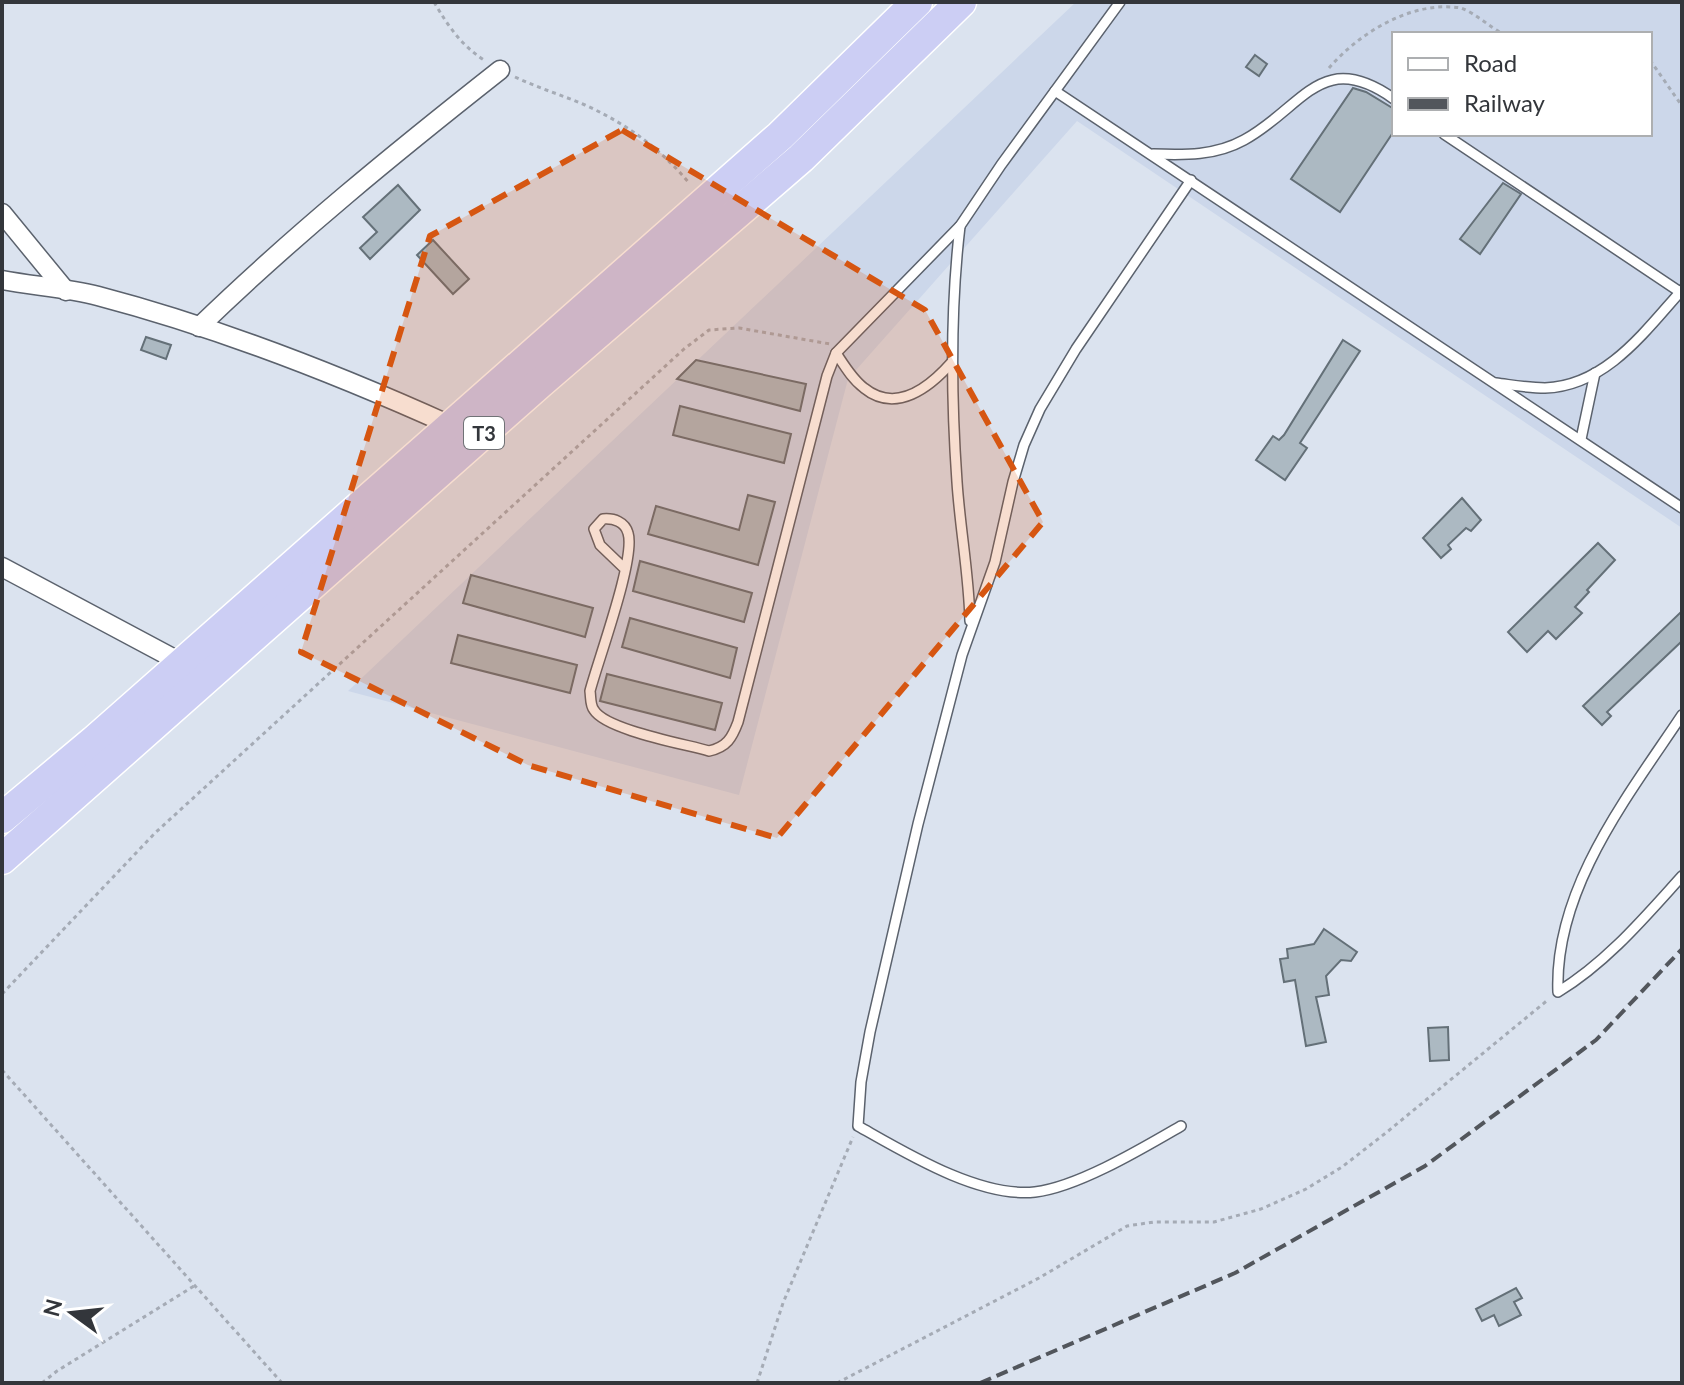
<svg xmlns="http://www.w3.org/2000/svg" width="1684" height="1385" font-family="Lato,sans-serif">
<rect width="100%" height="100%" fill="#dbe3ef"/>
<path fill="#ccd7ea" fill-rule="evenodd" d="M 1076,2 L 1682,2 L 1682,528 L 1077,121 L 848,379 L 739,795 L 348,691 ZM 1394,34 L 1650,34 L 1650,134 L 1394,134 Z"/>
<g fill="#acb9c2" stroke="#647078" stroke-width="2">
<polygon points="1255,55 1267,64 1259,76 1246,67"/>
<polygon points="1353,88 1366,92 1394,109 1394,131 1340,212 1291,179"/>
<polygon points="1503,183 1521,194 1480,254 1460,239"/>
<polygon points="398,185 420,210 370,259 360,248 377,232 363,217"/>
<polygon points="433,240 469,279 453,294 417,255"/>
<polygon points="146,337 171,345 166,359 141,350"/>
<polygon points="1343,340 1360,351 1300,443 1307,448 1285,480 1256,460 1273,436 1279,440 1284,435"/>
<polygon points="696,360 806,384 800,411 677,379"/>
<polygon points="680,406 791,434 784,463 673,435"/>
<polygon points="748,495 775,502 758,565 648,534 656,506 739,530"/>
<polygon points="1462,498 1481,520 1471,531 1466,528 1448,545 1451,549 1441,558 1423,538"/>
<polygon points="1598,543 1615,560 1587,590 1589,592 1575,607 1582,613 1556,639 1548,631 1527,652 1508,632"/>
<polygon points="640,561 752,593 744,622 633,591"/>
<polygon points="471,575 593,608 585,637 463,603"/>
<polygon points="1682,611 1682,641 1607,712 1611,716 1602,725 1583,706"/>
<polygon points="630,618 737,648 730,678 622,647"/>
<polygon points="458,635 577,665 570,693 451,663"/>
<polygon points="607,674 722,703 715,730 600,701"/>
<polygon points="1324,929 1357,952 1351,961 1341,960 1326,976 1329,995 1316,997 1326,1042 1306,1046 1295,980 1284,982 1280,959 1288,958 1287,949 1314,944"/>
<polygon points="1448,1027 1449,1060 1430,1061 1428,1028"/>
<polygon points="1516,1288 1522,1298 1514,1302 1521,1315 1499,1326 1494,1315 1482,1321 1476,1309"/>
</g>
<g fill="none" stroke-linecap="round" stroke-linejoin="round">
<defs>
<g id="service">
<polyline points="1055,91 1682,508"/>
<polyline points="1444,134 1680,292"/>
<path d="M 1153,154 C 1185,155 1215,156 1244,140 C 1303,108 1321,47 1394,99"/>
<path d="M 960,226 C 950,311 951,396 957,482 C 960,528 969,575 970,621"/>
<path d="M 836,353 C 844,365 852,379 864,388 C 896,414 930,387 952,362"/>
<path d="M 1496,383 C 1512,385 1528,388 1545,388 C 1606,386 1645,331 1682,290"/>
<polyline points="1581,439 1595,373"/>
<path d="M 625,569 L 600,545 L 594,529 L 603,519 C 614,518 625,522 628,533 C 636,558 598,660 590,691 C 591,698 590,705 594,710 C 606,730 685,744 709,751 C 727,747 732,738 738,722 L 827,376 L 836,353 L 960,226 L 1001,165 L 1120,2"/>
<path d="M 1682,715 C 1628,796 1554,889 1558,992 C 1607,962 1644,918 1682,876"/>
<path d="M 1181,1126 C 1143,1148 1078,1187 1035,1192 C 979,1198 906,1153 858,1126 L 861,1082 L 870,1032 L 918,824 L 962,655 L 995,562 L 1013,482 L 1024,445 L 1040,409 L 1076,349 L 1191,180"/>
</g>
<g id="minor">
<polyline points="2,213 66,291"/>
<path d="M 2,280 C 34,286 67,288 98,296 C 220,328 337,374 452,426"/>
<path d="M 199,327 C 294,235 396,152 500,70"/>
<polyline points="2,567 182,663"/>
</g>
<g id="trunk">
<polyline points="2,818 94,741 780,136 917,2"/>
<polyline points="2,859 540,383 801,158 961,2"/>
</g>
</defs>
<use href="#service" stroke="#5b626d" stroke-width="12"/>
<use href="#minor" stroke="#5b626d" stroke-width="21"/>
<use href="#trunk" stroke="#fff" stroke-width="33"/>
<g stroke="#a5abb5" stroke-width="3" stroke-dasharray="4 4" stroke-linecap="butt">
<path d="M 434,2 C 448,26 461,45 484,60"/>
<polyline points="1650,60 1682,106"/>
<path d="M 1329,68 C 1359,33 1412,0 1461,8 C 1475,13 1490,27 1503,34"/>
<path d="M 515,77 C 538,88 562,95 585,105 C 627,124 661,149 690,184"/>
<polyline points="2,994 155,833 684,349 709,330 739,328 830,344"/>
<polyline points="2,1070 282,1383"/>
<polyline points="42,1383 57,1371 194,1286"/>
<polyline points="757,1383 783,1303 853,1137"/>
<polyline points="837,1383 1039,1278 1127,1226 1154,1222 1214,1222 1261,1209 1306,1189 1342,1167 1387,1132 1549,999"/>
</g>
<use href="#service" stroke="#fff" stroke-width="9"/>
<use href="#minor" stroke="#fff" stroke-width="18"/>
<use href="#trunk" stroke="#cccef4" stroke-width="30"/>
<polyline stroke="#52565c" stroke-width="4" stroke-dasharray="12 6" stroke-linecap="butt" points="980,1383 1235,1273 1425,1166 1596,1040 1682,949"/>
</g>
<path fill="#d65611" fill-opacity="0.2" stroke="#d65611" stroke-width="6" stroke-dasharray="16 10" stroke-linejoin="round" d="M 622,130 L 925,310 L 1043,522 L 777,838 L 528,765 L 301,652 L 430,236 Z"/>
<g text-anchor="middle" dominant-baseline="central" stroke-width="8" stroke-linejoin="round" paint-order="stroke">
<rect fill="#fff" stroke="#707276" stroke-width="2" x="464" y="417" width="40" height="32" rx="6"/>
<g font-size="20" font-weight="bold" fill="#33363b">
<text x="484" y="433">T3</text>
</g>
</g>
<rect width="1684" height="1385" fill="none" stroke="#33363b" stroke-width="8"/>
<rect x="1392" y="32" width="260" height="104" fill="#ffffff" stroke="#adafb1" stroke-width="2"/>
<rect x="1408" y="58" width="40" height="12" fill="#ffffff" stroke="#adafb1" stroke-width="2"/>
<text x="1464" y="72" font-size="24" fill="#33363b">Road</text>
<rect x="1408" y="98" width="40" height="12" fill="#52565c" stroke="#adafb1" stroke-width="2"/>
<text x="1464" y="112" font-size="24" fill="#33363b">Railway</text>
<g transform="translate(72 1313) rotate(285)" stroke="#ffffff" stroke-width="6" paint-order="stroke">
<path d="M0-6L14 30L0 20L-14 30Z" fill="#33363b"/>
<text y="-12" font-size="22" font-weight="bold" text-anchor="middle" fill="#33363b">N</text>
</g>
</svg>
